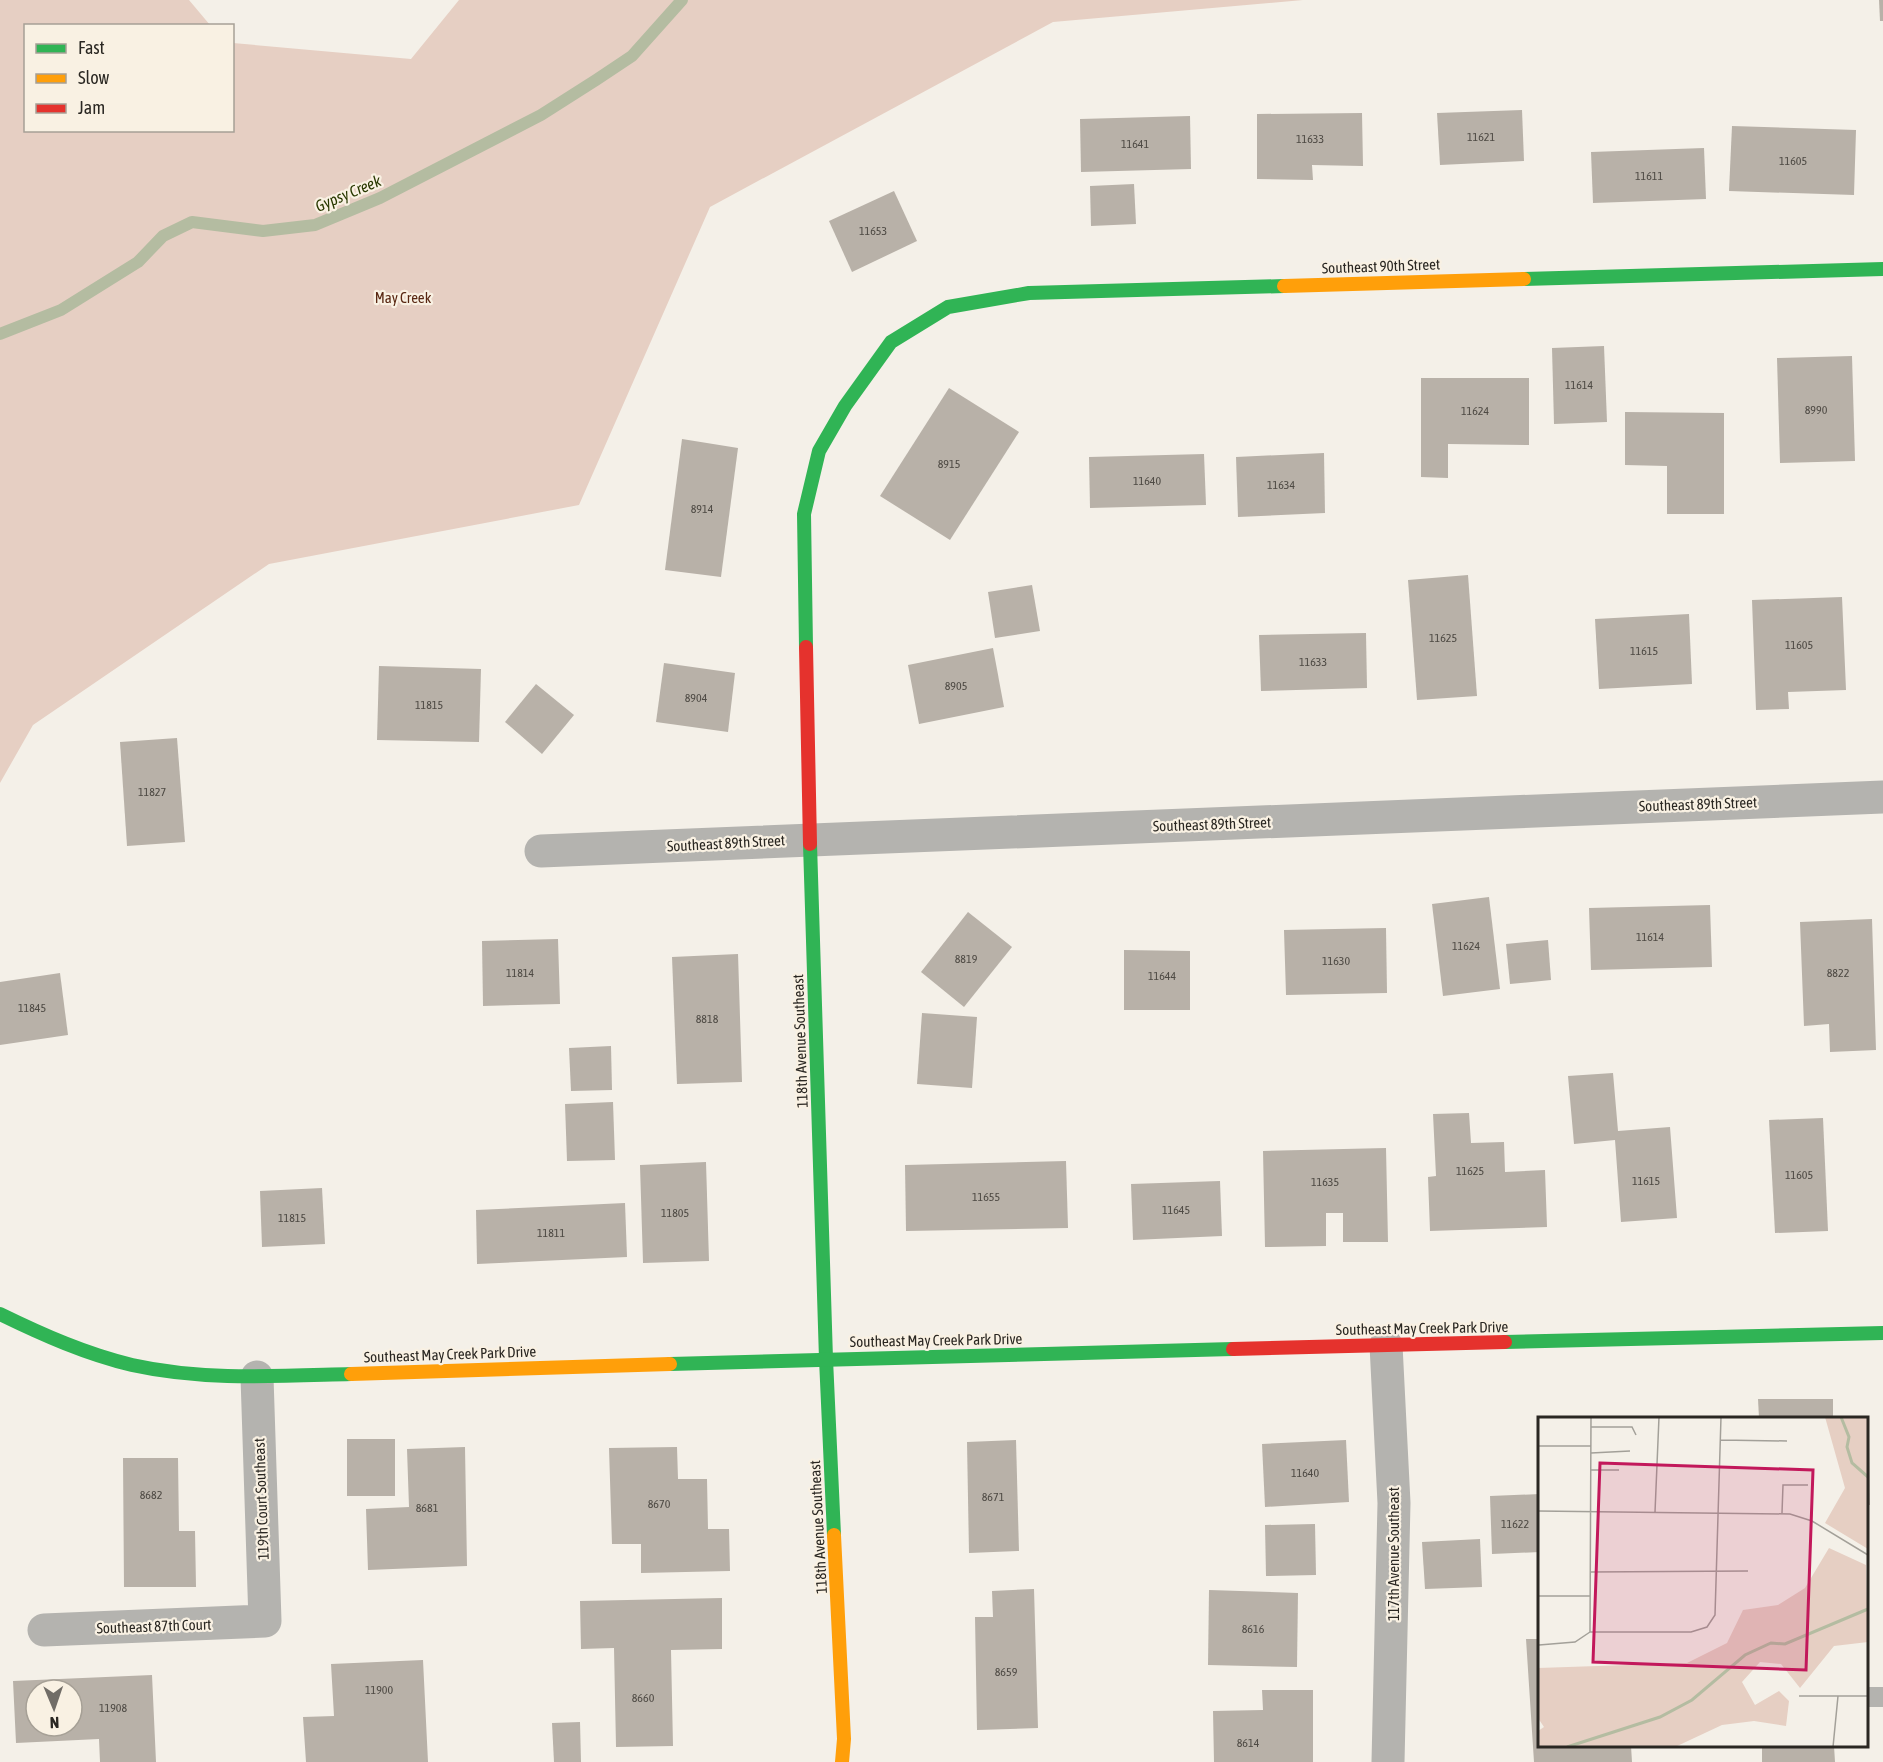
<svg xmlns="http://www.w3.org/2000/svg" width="1883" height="1762" font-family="'Asap Condensed',sans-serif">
<rect width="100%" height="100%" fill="#f4f0e8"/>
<polygon fill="#e6cfc3" points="0,0 189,0 210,25 26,26 26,130 232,130 233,43 411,59 459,0 1303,0 1053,22 710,207 579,505 269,564 33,725 0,783"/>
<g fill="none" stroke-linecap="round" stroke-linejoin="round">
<polyline stroke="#b4bca1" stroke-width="12" points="0,334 61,310 138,262 163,236 192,222 263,231 315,225 380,198 541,115 596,80 632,56 682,0"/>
</g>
<g fill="#b8b1a8" fill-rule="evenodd">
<polygon points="1879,0 1883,0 1883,21 1880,21"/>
<polygon points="1522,110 1524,161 1440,165 1437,113"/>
<polygon points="1362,113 1363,166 1312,165 1313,180 1257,179 1257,114"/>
<polygon points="1190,116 1191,169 1081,172 1080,119"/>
<polygon points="1732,126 1856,130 1854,195 1729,191"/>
<polygon points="1704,148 1706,199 1593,203 1591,152"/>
<polygon points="1134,184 1136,224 1091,226 1090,186"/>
<polygon points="894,191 917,241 852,272 829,221"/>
<polygon points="1604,346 1607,422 1554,424 1552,348"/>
<polygon points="1852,356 1855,461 1780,463 1777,358"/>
<polygon points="1421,378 1529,378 1529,445 1448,444 1448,478 1421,477"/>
<polygon points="949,388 1019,432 950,540 880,496"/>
<polygon points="1625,412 1724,413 1724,514 1667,514 1667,466 1625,465"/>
<polygon points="682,439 738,448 721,577 665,570"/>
<polygon points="1324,453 1325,513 1238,517 1236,457"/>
<polygon points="1204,454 1206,505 1090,508 1089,457"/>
<polygon points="1468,575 1477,696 1417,700 1408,580"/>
<polygon points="1032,585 1040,631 995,638 988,592"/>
<polygon points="1842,597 1846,690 1788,692 1789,709 1756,710 1752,600"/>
<polygon points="1689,614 1692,684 1599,689 1595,619"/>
<polygon points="1366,633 1367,688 1261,691 1259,635"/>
<polygon points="993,648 1004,707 919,724 908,665"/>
<polygon points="664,663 735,673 728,732 656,722"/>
<polygon points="379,666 481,669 479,742 377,740"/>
<polygon points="536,684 574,715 542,754 505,722"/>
<polygon points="177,738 185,842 127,846 120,742"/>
<polygon points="1489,897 1500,989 1443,996 1432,904"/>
<polygon points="1710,905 1712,967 1591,970 1589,908"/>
<polygon points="968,912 1012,947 964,1007 921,972"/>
<polygon points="1872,919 1876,1050 1830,1052 1829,1024 1804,1026 1800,922"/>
<polygon points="1386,928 1387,993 1286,995 1284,930"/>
<polygon points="558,939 560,1004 483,1006 482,941"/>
<polygon points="1548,940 1551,980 1510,984 1506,944"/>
<polygon points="1124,950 1190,951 1190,1010 1124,1010"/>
<polygon points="738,954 742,1082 677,1084 672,957"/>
<polygon points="60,973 68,1035 0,1045 0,982"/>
<polygon points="922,1013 977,1017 972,1088 917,1084"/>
<polygon points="611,1046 612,1090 571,1091 569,1048"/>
<polygon points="1613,1073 1618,1131 1670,1127 1677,1218 1621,1222 1615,1140 1574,1144 1568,1076"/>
<polygon points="613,1102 615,1160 567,1161 565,1104"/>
<polygon points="1469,1113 1471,1143 1504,1142 1505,1172 1545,1170 1547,1227 1430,1231 1428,1177 1436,1176 1433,1114"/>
<polygon points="1823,1118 1828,1231 1775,1233 1769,1120"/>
<polygon points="1386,1148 1388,1242 1343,1242 1343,1213 1326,1213 1326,1246 1265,1247 1263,1151"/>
<polygon points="1066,1161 1068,1228 906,1231 905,1165"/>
<polygon points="706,1162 709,1261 643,1263 640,1165"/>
<polygon points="1220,1181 1222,1236 1133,1240 1131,1184"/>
<polygon points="322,1188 325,1244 262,1247 260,1191"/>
<polygon points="625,1203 627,1257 477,1264 476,1210"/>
<polygon points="1758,1399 1833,1399 1833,1418 1759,1418"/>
<polygon points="1866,1433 1869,1433 1870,1505 1866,1505"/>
<rect x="347" y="1439" width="48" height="57"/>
<polygon points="1016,1440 1019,1551 969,1553 967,1442"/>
<polygon points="1346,1440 1349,1502 1265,1507 1262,1444"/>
<polygon points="465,1447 467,1566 368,1570 366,1509 409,1507 407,1449"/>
<polygon points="677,1447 678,1479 707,1479 708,1529 729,1529 730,1571 641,1573 641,1544 612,1544 609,1448"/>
<polygon points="123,1458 178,1458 179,1531 195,1531 196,1587 124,1587"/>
<polygon points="1540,1494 1540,1552 1492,1554 1490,1496"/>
<polygon points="1315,1524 1316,1575 1266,1576 1265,1525"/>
<polygon points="1480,1539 1482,1587 1425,1589 1422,1542"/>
<polygon points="1034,1589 1038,1728 977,1730 975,1617 993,1617 992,1591"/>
<polygon points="1209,1590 1298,1593 1297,1667 1208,1665"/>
<polygon points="722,1598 722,1649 671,1650 673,1746 616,1747 614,1648 581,1649 580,1601"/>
<polygon points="1526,1639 1540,1639 1540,1746 1631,1746 1632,1762 1534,1762"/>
<polygon points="423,1660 428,1762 306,1762 303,1717 334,1716 331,1664"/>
<path d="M 152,1675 L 156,1762 L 100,1762 L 99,1739 L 16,1743 L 13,1681 ZM 36,1690 L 72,1690 L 72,1726 L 36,1726 Z"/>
<polygon points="1262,1690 1313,1690 1313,1762 1214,1762 1213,1711 1263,1710"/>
<polygon points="580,1722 581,1762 554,1762 552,1723"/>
<polygon points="1762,1746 1834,1746 1835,1762 1762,1762"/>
</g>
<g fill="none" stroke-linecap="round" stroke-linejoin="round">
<polyline stroke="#b4b3af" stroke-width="20" points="1866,1697 1883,1697"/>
<g stroke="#b4b3af" stroke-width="33">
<polyline points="541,851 1883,797"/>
<polyline points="1386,1345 1394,1503 1388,1762"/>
<polyline points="44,1630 265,1621 257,1377"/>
</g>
<g stroke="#30b455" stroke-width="14">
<polyline points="1524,279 1883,269"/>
<polyline points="806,647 804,514 819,451 845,406 891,342 948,307 1029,293 1284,286"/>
<polyline points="810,844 826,1359 834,1535"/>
<path d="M 0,1314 C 43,1335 86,1354 132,1365 C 204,1381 278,1376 351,1374"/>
<polyline points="1505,1342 1883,1333"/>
<polyline points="670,1364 1233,1349"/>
</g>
<g stroke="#ff9f0a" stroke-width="14">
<polyline points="1284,286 1524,279"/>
<polyline points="351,1374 670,1364"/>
<polyline points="834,1535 844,1739 842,1762"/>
</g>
<g stroke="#e5322d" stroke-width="14">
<polyline points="806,647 810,844"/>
<polyline points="1233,1349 1505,1342"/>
</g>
</g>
<g text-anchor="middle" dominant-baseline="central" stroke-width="4.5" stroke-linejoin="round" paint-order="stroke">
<g font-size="12" fill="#4e4a44">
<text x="1481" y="137">11621</text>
<text x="1310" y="139">11633</text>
<text x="1135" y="144">11641</text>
<text x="1793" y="161">11605</text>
<text x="1649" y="176">11611</text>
<text x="873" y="231">11653</text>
<text x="1579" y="385">11614</text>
<text x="1816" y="410">8990</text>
<text x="1475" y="411">11624</text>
<text x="949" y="464">8915</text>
<text x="1147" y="481">11640</text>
<text x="1281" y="485">11634</text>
<text x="702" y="509">8914</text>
<text x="1443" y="638">11625</text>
<text x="1799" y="645">11605</text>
<text x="1644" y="651">11615</text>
<text x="1313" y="662">11633</text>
<text x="956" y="686">8905</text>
<text x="696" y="698">8904</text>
<text x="429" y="705">11815</text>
<text x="152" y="792">11827</text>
<text x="1650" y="937">11614</text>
<text x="1466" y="946">11624</text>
<text x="966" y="959">8819</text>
<text x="1336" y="961">11630</text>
<text x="520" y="973">11814</text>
<text x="1838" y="973">8822</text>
<text x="1162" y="976">11644</text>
<text x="32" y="1008">11845</text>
<text x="707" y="1019">8818</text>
<text x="1470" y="1171">11625</text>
<text x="1799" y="1175">11605</text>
<text x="1646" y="1181">11615</text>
<text x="1325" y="1182">11635</text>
<text x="986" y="1197">11655</text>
<text x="1176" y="1210">11645</text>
<text x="675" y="1213">11805</text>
<text x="292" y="1218">11815</text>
<text x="551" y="1233">11811</text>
<text x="1305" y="1473">11640</text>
<text x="151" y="1495">8682</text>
<text x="993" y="1497">8671</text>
<text x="659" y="1504">8670</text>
<text x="427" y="1508">8681</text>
<text x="1515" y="1524">11622</text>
<text x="1253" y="1629">8616</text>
<text x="1006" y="1672">8659</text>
<text x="379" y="1690">11900</text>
<text x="643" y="1698">8660</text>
<text x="113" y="1708">11908</text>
<text x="1248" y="1743">8614</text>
</g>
<g font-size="15" fill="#2a2722" stroke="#f9f1e3">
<text transform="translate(1381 266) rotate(-2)">Southeast 90th Street</text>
<text transform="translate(1698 804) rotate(-2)">Southeast 89th Street</text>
<text transform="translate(1212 824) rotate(-2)">Southeast 89th Street</text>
<text transform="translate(726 843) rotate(-3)">Southeast 89th Street</text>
<text transform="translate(800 1041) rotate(-92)">118th Avenue Southeast</text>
<text transform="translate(1422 1328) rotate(-1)">Southeast May Creek Park Drive</text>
<text transform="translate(936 1340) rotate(-1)">Southeast May Creek Park Drive</text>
<text transform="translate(450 1354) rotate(-2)">Southeast May Creek Park Drive</text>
<text transform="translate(261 1499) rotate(-92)">119th Court Southeast</text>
<text transform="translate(818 1527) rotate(-93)">118th Avenue Southeast</text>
<text transform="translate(1393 1554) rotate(-90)">117th Avenue Southeast</text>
<text transform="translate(154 1626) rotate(-2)">Southeast 87th Court</text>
</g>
<g font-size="15" fill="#592712" stroke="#f9f1e3">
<text x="403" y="297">May Creek</text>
</g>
<g font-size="16" font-style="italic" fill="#283800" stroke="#f9f1e3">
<text transform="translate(348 193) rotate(-23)">Gypsy Creek</text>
</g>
</g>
<g transform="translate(1538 1417)">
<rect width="330" height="330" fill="#f4f0e8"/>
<path d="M 287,0 L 330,0 L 330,132 L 287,106 L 307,71 ZM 291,131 L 328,148 L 330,225 L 296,229 L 262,271 L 243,247 L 222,245 L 204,265 L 217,288 L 241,274 L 251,284 L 248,309 L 216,304 L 184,308 L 137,330 L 0,330 L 0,314 L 6,310 L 0,301 L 0,251 L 149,246 L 189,226 L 205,193 L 240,188 L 267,171 Z" fill="#e6cfc3"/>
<path fill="none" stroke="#b4bca1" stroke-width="3" d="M 303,0 L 311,20 L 309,30 L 314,46 L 330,60M 29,330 L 122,300 L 154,283 L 207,238 L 233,226 L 247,227 L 330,192"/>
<path fill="none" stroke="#a3a099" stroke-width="1.5" d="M 53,10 L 94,10 L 98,18M 183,23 L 249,24M 0,29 L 53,29M 53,36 L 92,34M 53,53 L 81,53M 0,94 L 252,97 L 274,104 L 330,138M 117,95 L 121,0M 244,96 L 245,68 L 270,68M 52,155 L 210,154M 0,179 L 52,179M 52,215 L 153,215 L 169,210 L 177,198 L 183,0M 52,215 L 53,0M 1,228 L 37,225 L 52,215M 261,279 L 330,279M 295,330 L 300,279"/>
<path fill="#c2185b" fill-opacity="0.15" stroke="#c2185b" stroke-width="3" d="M 62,46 L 275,53 L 268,253 L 55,245 Z"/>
<rect width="330" height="330" fill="none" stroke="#2a2722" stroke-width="3"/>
</g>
<rect x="24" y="24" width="210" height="108" fill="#f9f1e3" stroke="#a6a096" stroke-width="1.5"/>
<rect x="36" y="44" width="30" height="9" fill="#30b455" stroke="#a6a096" stroke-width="1.5"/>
<text x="78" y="54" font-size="18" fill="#2a2722">Fast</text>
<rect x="36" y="74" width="30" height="9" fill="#ff9f0a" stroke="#a6a096" stroke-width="1.5"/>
<text x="78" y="84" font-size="18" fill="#2a2722">Slow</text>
<rect x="36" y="104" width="30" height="9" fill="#e5322d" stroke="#a6a096" stroke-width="1.5"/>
<text x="78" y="114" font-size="18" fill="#2a2722">Jam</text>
<g transform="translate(54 1708) rotate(178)"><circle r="28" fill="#f9f1e3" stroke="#a6a096" stroke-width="1.5"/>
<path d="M0-4.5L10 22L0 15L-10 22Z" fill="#716d67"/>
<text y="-9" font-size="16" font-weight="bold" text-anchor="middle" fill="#2a2722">N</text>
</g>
</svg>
